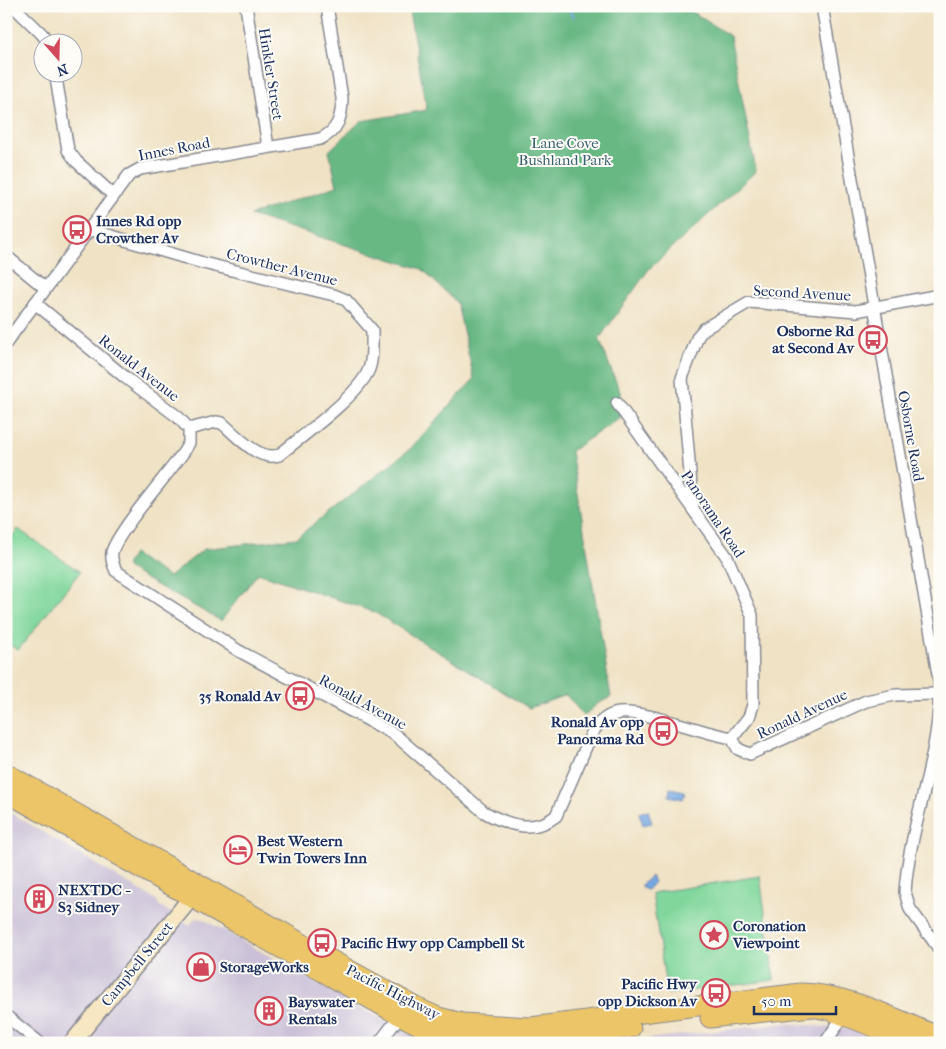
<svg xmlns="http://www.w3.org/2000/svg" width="946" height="1049" font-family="'IM FELL French Canon',serif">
<rect width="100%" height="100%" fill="#fdfcf7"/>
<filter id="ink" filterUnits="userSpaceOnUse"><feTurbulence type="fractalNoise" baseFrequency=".02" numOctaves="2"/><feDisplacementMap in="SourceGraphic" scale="10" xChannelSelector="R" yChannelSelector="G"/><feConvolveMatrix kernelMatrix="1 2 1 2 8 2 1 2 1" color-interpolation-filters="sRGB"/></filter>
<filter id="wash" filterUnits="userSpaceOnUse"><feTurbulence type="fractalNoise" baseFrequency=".0096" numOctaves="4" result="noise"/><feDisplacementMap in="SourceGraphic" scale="20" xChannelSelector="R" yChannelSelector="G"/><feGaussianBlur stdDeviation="1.12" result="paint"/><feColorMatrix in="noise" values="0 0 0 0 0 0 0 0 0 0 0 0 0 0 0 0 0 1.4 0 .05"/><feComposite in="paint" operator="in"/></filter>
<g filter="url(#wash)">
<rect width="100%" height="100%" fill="#f0e2c4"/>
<g fill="#c9bfd7">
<polygon points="6,810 156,900 160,906 190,925 195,918 203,919 374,1015 429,1043 6,1043"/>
<polygon points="786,1023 853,1030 883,1043 611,1043"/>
</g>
<g fill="#81d79b" stroke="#4e837c">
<polygon points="18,529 80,572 18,650 6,643 6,545"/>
<polygon points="760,876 774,980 667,994 652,893"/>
</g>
<polygon fill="#68b883" stroke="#427470" points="408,6 683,6 730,36 756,171 649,269 599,339 628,412 571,451 611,697 597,704 584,716 566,695 529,708 374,612 258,573 221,621 128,569 126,565 133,554 169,577 204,549 296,538 410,449 474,379 457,303 422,269 250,215 337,186 329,151 361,121 427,110"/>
<g fill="#77a7e1" stroke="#496ba0">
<polygon points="670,788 685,791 683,799 669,796"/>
<polygon points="648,810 652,823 643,825 639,813"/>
<polygon points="651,876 654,882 647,890 642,888 641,885"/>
</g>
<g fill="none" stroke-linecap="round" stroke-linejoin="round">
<polyline stroke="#77a7e1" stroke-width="3" points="568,6 573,16"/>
</g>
</g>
<g filter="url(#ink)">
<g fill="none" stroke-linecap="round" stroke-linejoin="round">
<defs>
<g id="street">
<polyline points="13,6 42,34 48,42"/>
<polyline points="246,6 268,147"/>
<path d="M 822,6 L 939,680 C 944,747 909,824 905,892 L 910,909 L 940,950"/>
<polyline points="55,72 68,150 76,161 113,195"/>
<path d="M 88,229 L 203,263 L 334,295 L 346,300 L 372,330 C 372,341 373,355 370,366 C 363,393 302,436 279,455 C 259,462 236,435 222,423 L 216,422 L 189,429"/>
<polyline points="6,256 45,288"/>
<path d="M 35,303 L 126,378 L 178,417 L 189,429 L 189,443 L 183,453 C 168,474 118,531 112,552 C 111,559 113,565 116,571 L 239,651 L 394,734 L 484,812 C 508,825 533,834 556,816 L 592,733 C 598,723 607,715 619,713 C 644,710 703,733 732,738"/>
<path d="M 6,343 L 129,175 L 140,169 L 320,139 C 338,131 342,117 342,98 L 327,6"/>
<polyline points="617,403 727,557 752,615 753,705 749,717 732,738"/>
<polyline points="693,509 682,378 698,336 704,329 749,302 856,311 940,295"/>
<polyline points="732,738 738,749 750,754 866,701 895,695 939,694"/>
<polyline points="6,1016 40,1043"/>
<polyline points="379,1043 400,1016"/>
<polyline points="825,1043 844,1015"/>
</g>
<polyline id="secondary" points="72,1043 191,898"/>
<g id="primary">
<path d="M 6,773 L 319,953 L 418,1008 L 438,1017 L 462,1023 L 531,1027 L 801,993 C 846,993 898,1020 940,1037"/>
<path d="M 6,792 L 388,1009 C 405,1018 422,1028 440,1034 C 502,1049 569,1036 631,1028"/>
<polyline points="710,1018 812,1007 832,1011 916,1043"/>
</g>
</defs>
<use href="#street" stroke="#868891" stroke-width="14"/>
<use href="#secondary" stroke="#868891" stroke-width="19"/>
<use href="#primary" stroke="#868891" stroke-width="21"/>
<use href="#street" stroke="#fff" stroke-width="11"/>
<use href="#secondary" stroke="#f7e8c3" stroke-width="16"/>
<use href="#primary" stroke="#ecc569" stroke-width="19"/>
</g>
</g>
<defs>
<symbol id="bus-ring" viewBox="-11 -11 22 22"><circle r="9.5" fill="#fdfcf7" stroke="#d1495b" stroke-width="1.5"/><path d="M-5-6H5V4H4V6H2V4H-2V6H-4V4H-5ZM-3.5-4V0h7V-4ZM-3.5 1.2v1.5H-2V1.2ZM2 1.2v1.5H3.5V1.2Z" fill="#d1495b"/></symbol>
<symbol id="hotel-ring" viewBox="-11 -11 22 22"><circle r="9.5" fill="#fdfcf7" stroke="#d1495b" stroke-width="1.5"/><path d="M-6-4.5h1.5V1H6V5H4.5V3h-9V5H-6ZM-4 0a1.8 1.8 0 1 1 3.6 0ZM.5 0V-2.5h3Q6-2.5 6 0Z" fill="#d1495b"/></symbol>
<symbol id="building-ring" viewBox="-11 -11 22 22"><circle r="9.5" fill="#fdfcf7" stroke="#d1495b" stroke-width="1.5"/><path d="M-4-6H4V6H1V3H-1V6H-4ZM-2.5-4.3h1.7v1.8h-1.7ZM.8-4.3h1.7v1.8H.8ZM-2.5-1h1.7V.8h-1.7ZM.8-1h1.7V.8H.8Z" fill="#d1495b"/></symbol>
<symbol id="sight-ring" viewBox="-11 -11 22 22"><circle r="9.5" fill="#fdfcf7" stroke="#d1495b" stroke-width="1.5"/><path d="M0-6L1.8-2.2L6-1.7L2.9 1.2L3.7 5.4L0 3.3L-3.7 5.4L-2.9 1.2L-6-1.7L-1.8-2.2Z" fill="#d1495b"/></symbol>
<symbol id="shop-ring" viewBox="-11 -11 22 22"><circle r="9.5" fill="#fdfcf7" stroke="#d1495b" stroke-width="1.5"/><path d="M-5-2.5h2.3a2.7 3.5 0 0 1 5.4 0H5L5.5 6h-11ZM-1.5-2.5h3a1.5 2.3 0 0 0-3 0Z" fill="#d1495b"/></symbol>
</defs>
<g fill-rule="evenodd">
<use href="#bus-ring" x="61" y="214" width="32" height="32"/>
<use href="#bus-ring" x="857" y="324" width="32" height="32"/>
<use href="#bus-ring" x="284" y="680" width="32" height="32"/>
<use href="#bus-ring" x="647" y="715" width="32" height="32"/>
<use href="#hotel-ring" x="222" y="834" width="32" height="32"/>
<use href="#building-ring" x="23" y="883" width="32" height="32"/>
<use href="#sight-ring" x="698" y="919" width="32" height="32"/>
<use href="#bus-ring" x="306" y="927" width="32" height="32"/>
<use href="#shop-ring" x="185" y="951" width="32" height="32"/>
<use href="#bus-ring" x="700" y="977" width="32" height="32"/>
<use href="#building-ring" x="253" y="995" width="32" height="32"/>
</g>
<g text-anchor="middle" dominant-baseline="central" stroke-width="4" stroke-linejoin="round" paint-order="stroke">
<g font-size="15" fill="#1b2f5e" stroke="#fdfcf7">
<text transform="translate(271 74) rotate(81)">Hinkler Street</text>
<text transform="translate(174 149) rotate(-11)">Innes Road</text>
<text transform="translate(282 267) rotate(14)">Crowther Avenue</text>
<text transform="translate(802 293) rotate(3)">Second Avenue</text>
<text transform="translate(139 368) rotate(38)">Ronald Avenue</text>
<text transform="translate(911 436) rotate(80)">Osborne Road</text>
<text transform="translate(713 514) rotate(56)">Panorama Road</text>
<text transform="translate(363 702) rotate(29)">Ronald Avenue</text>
<text transform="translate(802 714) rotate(-25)">Ronald Avenue</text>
<text transform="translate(137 964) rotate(-51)">Campbell Street</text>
<text transform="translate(393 992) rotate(27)">Pacific Highway</text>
</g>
<g font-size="15" fill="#3a6170" stroke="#fdfcf7">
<text x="565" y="143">Lane Cove<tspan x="565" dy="17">Bushland Park</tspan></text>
</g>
<g font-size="15" font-weight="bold" fill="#1b2f5e" stroke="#fdfcf7" text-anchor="start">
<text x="96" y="221">Innes Rd opp<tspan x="96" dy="17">Crowther Av</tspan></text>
<text x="854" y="331" text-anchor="end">Osborne Rd<tspan x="854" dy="17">at Second Av</tspan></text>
<text x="281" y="696" text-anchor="end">35 Ronald Av</text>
<text x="644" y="722" text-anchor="end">Ronald Av opp<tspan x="644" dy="17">Panorama Rd</tspan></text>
<text x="257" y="841">Best Western<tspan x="257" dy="17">Twin Towers Inn</tspan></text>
<text x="58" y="890">NEXTDC -<tspan x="58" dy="17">S3 Sidney</tspan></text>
<text x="733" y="926">Coronation<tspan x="733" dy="17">Viewpoint</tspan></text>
<text x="341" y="943">Pacific Hwy opp Campbell St</text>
<text x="220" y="967">StorageWorks</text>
<text x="697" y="984" text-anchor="end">Pacific Hwy<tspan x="697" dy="17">opp Dickson Av</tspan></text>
<text x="288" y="1002">Bayswater<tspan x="288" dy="17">Rentals</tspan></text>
</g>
</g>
<rect width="946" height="1049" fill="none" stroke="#fdfcf7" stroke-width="25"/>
<g transform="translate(58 58) rotate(160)"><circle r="24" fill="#fdfcf7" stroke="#a3aaba"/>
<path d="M0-4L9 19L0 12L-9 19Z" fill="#d1495b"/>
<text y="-8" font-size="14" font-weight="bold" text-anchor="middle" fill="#1b2f5e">N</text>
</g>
<path d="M754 1006v8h82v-8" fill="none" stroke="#1b2f5e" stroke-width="2.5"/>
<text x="761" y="1006" font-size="15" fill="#1b2f5e" stroke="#fdfcf7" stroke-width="4" paint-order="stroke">50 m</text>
</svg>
